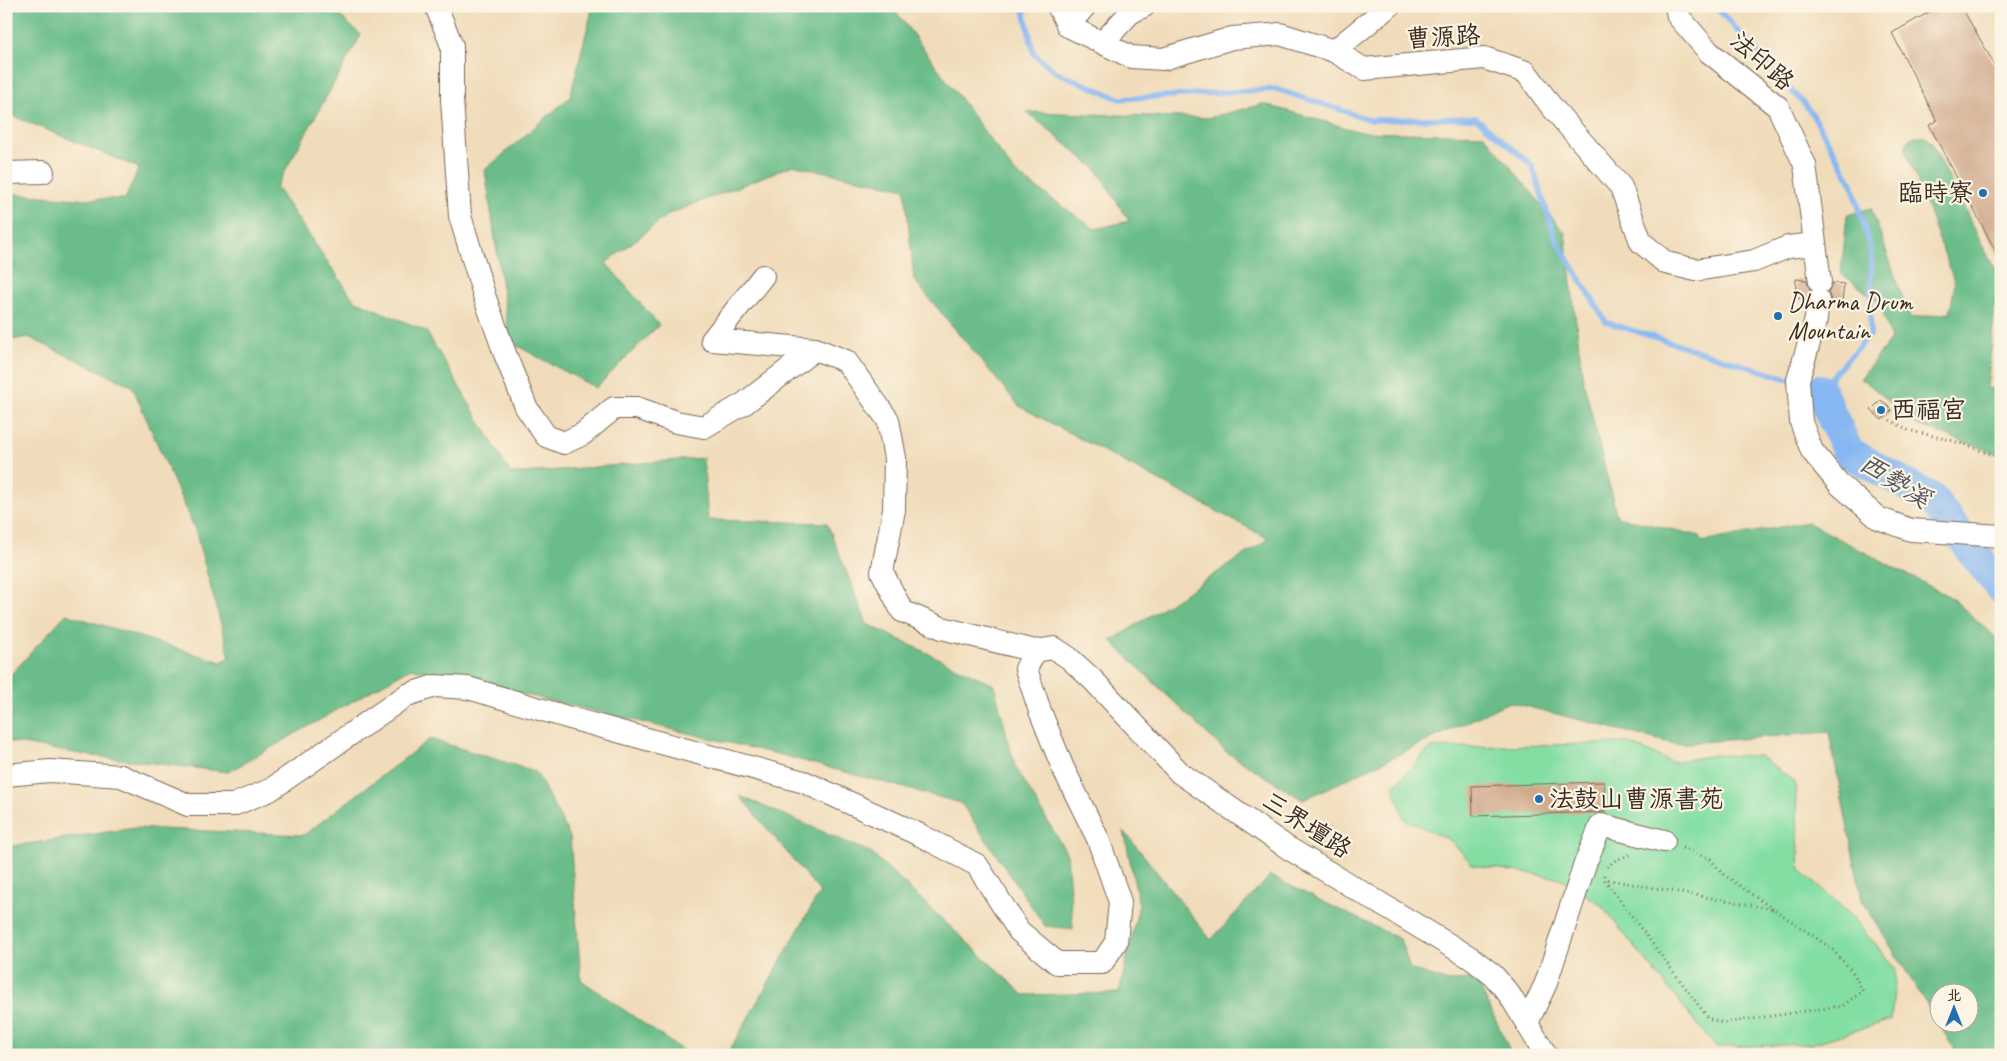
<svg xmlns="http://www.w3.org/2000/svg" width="2007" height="1061" font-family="Caveat,'LXGW WenKai TC',sans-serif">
<rect width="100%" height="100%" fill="#fcf5e5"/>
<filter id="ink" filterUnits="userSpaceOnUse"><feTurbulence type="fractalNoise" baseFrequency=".02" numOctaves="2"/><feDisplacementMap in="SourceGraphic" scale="10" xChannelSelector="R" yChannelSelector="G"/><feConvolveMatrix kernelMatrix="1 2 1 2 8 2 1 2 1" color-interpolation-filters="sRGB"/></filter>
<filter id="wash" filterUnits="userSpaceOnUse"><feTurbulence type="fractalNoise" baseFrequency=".0096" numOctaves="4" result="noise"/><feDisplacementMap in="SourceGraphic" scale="20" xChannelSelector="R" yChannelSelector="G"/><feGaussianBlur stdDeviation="1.12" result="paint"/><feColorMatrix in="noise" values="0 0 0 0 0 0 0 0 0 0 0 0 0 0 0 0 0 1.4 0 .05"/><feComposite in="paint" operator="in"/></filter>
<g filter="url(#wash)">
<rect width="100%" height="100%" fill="#f0dcba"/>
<polygon fill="#83dea4" stroke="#5f8461" points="1628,743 1672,762 1715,755 1760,756 1795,782 1800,870 1852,916 1896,970 1891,1020 1811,1044 1716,1047 1600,904 1560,878 1473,865 1450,840 1404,819 1394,786 1430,748"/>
<g fill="#6abd8a" stroke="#527454" fill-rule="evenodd">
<polygon points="6,6 329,6 361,35 276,187 354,300 426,331 511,474 703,458 708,520 827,523 867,624 994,685 1015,766 1067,854 1073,929 1045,926 961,803 781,755 411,668 228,772 85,755 6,741 6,680 66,614 221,662 230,657 195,530 132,386 28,337 6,341 6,193 77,199 125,199 139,168 6,113"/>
<path d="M 593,6 L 892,6 L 1015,173 L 1095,229 L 1129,221 L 1097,170 L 1027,112 L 1208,118 L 1263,104 L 1361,132 L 1484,135 L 1565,233 L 1583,379 L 1617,517 L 1700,536 L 1701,542 L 1807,522 L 1952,598 L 2001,642 L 2001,1055 L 1958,1055 L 1862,900 L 1829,732 L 1675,744 L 1509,702 L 1303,800 L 1225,751 L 1111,641 L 1269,539 L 1019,406 L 914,280 L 905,189 L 793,165 L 669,214 L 606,263 L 659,325 L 596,388 L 510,342 L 485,170 L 570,97 ZM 1940,994 L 1970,994 L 1970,1024 L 1940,1024 Z"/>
<polygon points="1915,136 1924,136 1931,142 1998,276 1987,389 2001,388 2001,455 1917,425 1865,381 1860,379 1891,339 1880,303 1841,273 1847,215 1871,208 1910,318 1950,313 1955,283 1905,147 1909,139"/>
<polygon points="430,739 536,772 570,837 581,980 689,1055 6,1055 6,847 135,828 304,835"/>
<polygon points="740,796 870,852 1024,995 1119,993 1139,905 1124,831 1211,940 1270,876 1400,939 1410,969 1448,982 1476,978 1512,1055 727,1055 820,892"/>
</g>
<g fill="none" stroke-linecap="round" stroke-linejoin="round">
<g stroke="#86b7f2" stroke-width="5.5">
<polyline points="1023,6 1034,54 1056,72 1120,99 1276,89 1371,120 1476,118 1532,165 1555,237 1606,322 1794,381"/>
<polyline points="1715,6 1811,112 1852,183 1872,256 1870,334 1820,390 1803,384"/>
</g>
<polyline stroke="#86b7f2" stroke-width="32" points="1820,390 1848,452 1932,499 2001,588"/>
</g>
<g id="blocks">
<g fill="#cea587">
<polygon points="1940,6 1961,6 2001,76 2001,261 1929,125 1937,121 1892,33"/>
<polygon points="1796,279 1807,280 1810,290 1805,299 1795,298"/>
<polygon points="1833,283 1844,284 1842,302 1831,301 1828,292"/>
<polygon points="1881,400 1892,410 1882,420 1871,410"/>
<polygon points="1604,782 1605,812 1473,816 1472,786"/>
</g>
</g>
</g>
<g filter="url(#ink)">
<use href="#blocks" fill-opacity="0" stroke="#7a6855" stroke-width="1"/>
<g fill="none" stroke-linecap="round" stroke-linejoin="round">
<defs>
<g id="minor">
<polyline points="436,6 452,46 452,100 460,216 485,298 505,354 526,407 546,436 564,443 583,434 614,408 637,408 676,422 704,427 745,403 815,349 846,361 888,420 895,458 894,510 882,572 902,611 942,628 1035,651 1054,648 1069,658 1093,680 1180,773 1288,848 1471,958 1493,975 1509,994 1546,1055"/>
<polyline points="1058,6 1068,26 1131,57 1163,59 1232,38 1280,34 1334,51 1364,69 1484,58 1526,72 1551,106 1621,187 1641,242 1666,263 1696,270 1754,261 1788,247 1815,244"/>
<polyline points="1676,6 1678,16 1709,52 1778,107 1805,165 1820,282"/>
<polyline points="1068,26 1085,6"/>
<polyline points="1103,42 1130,13 1144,6"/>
<polyline points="1334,51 1389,6"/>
<polyline points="6,173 43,172"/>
<polyline points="763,276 712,340 815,349"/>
<polyline points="1818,300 1816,319 1798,380 1801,422 1812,451 1840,485 1878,518 1911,530 2001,536"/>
<polyline points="6,775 50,771 121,776 188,805 233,805 270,790 407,695 435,686 468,688 577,720 804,782 920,835 977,865 1019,931 1057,963 1102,963 1116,942 1120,902 1098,839 1063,768 1040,711 1026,669 1035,651"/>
<polyline points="1527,1023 1546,983 1585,864 1601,825 1664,841"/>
</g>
</defs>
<use href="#minor" stroke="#7a6855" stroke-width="24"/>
<g stroke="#7a6855" stroke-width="3" stroke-dasharray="1 4" stroke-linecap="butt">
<polyline points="1890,420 1908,430 1954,441 2001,458"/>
<polyline points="1682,848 1710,859 1723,874 1773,909"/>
<polyline points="1607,867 1614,861 1631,854"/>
<polyline points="1604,875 1604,879 1708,1018 1723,1023 1842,1006 1863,991 1852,971 1831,948 1773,909 1604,879"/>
</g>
<use href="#minor" stroke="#fff" stroke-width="22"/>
</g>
</g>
<g fill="#1f6fb2" stroke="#fcf5e5" stroke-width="2">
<circle cx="1983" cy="193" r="5"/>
<circle cx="1778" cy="316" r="5"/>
<circle cx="1881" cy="410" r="5"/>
<circle cx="1539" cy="799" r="5"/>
</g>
<g text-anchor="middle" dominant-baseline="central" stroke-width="4.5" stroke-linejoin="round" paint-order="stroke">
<g font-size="25" fill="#3b2a1e" stroke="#fcf5e5">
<text transform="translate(1443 37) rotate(-3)">曹源路</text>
<text transform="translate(1762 61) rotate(41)">法印路</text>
<text transform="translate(1307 825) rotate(33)">三界壇路</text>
</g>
<g font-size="25" fill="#3b2a1e" stroke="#fcf5e5" text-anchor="start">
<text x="1973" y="193" text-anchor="end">臨時寮</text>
<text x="1788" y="302">Dharma Drum<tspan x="1788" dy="29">Mountain</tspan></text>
<text x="1891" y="410">西福宮</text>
<text x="1549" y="799">法鼓山曹源書苑</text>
</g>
<g font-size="26" font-style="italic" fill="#52545e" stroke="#fcf5e5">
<text transform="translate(1895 481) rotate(32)">西勢溪</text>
</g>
</g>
<rect width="2007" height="1061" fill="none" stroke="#fcf5e5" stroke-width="25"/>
<g transform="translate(1954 1008)"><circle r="24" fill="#fcf5e5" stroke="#afa495"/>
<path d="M0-4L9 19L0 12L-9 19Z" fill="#1f6fb2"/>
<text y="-8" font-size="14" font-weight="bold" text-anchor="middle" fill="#3b2a1e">北</text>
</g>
</svg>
